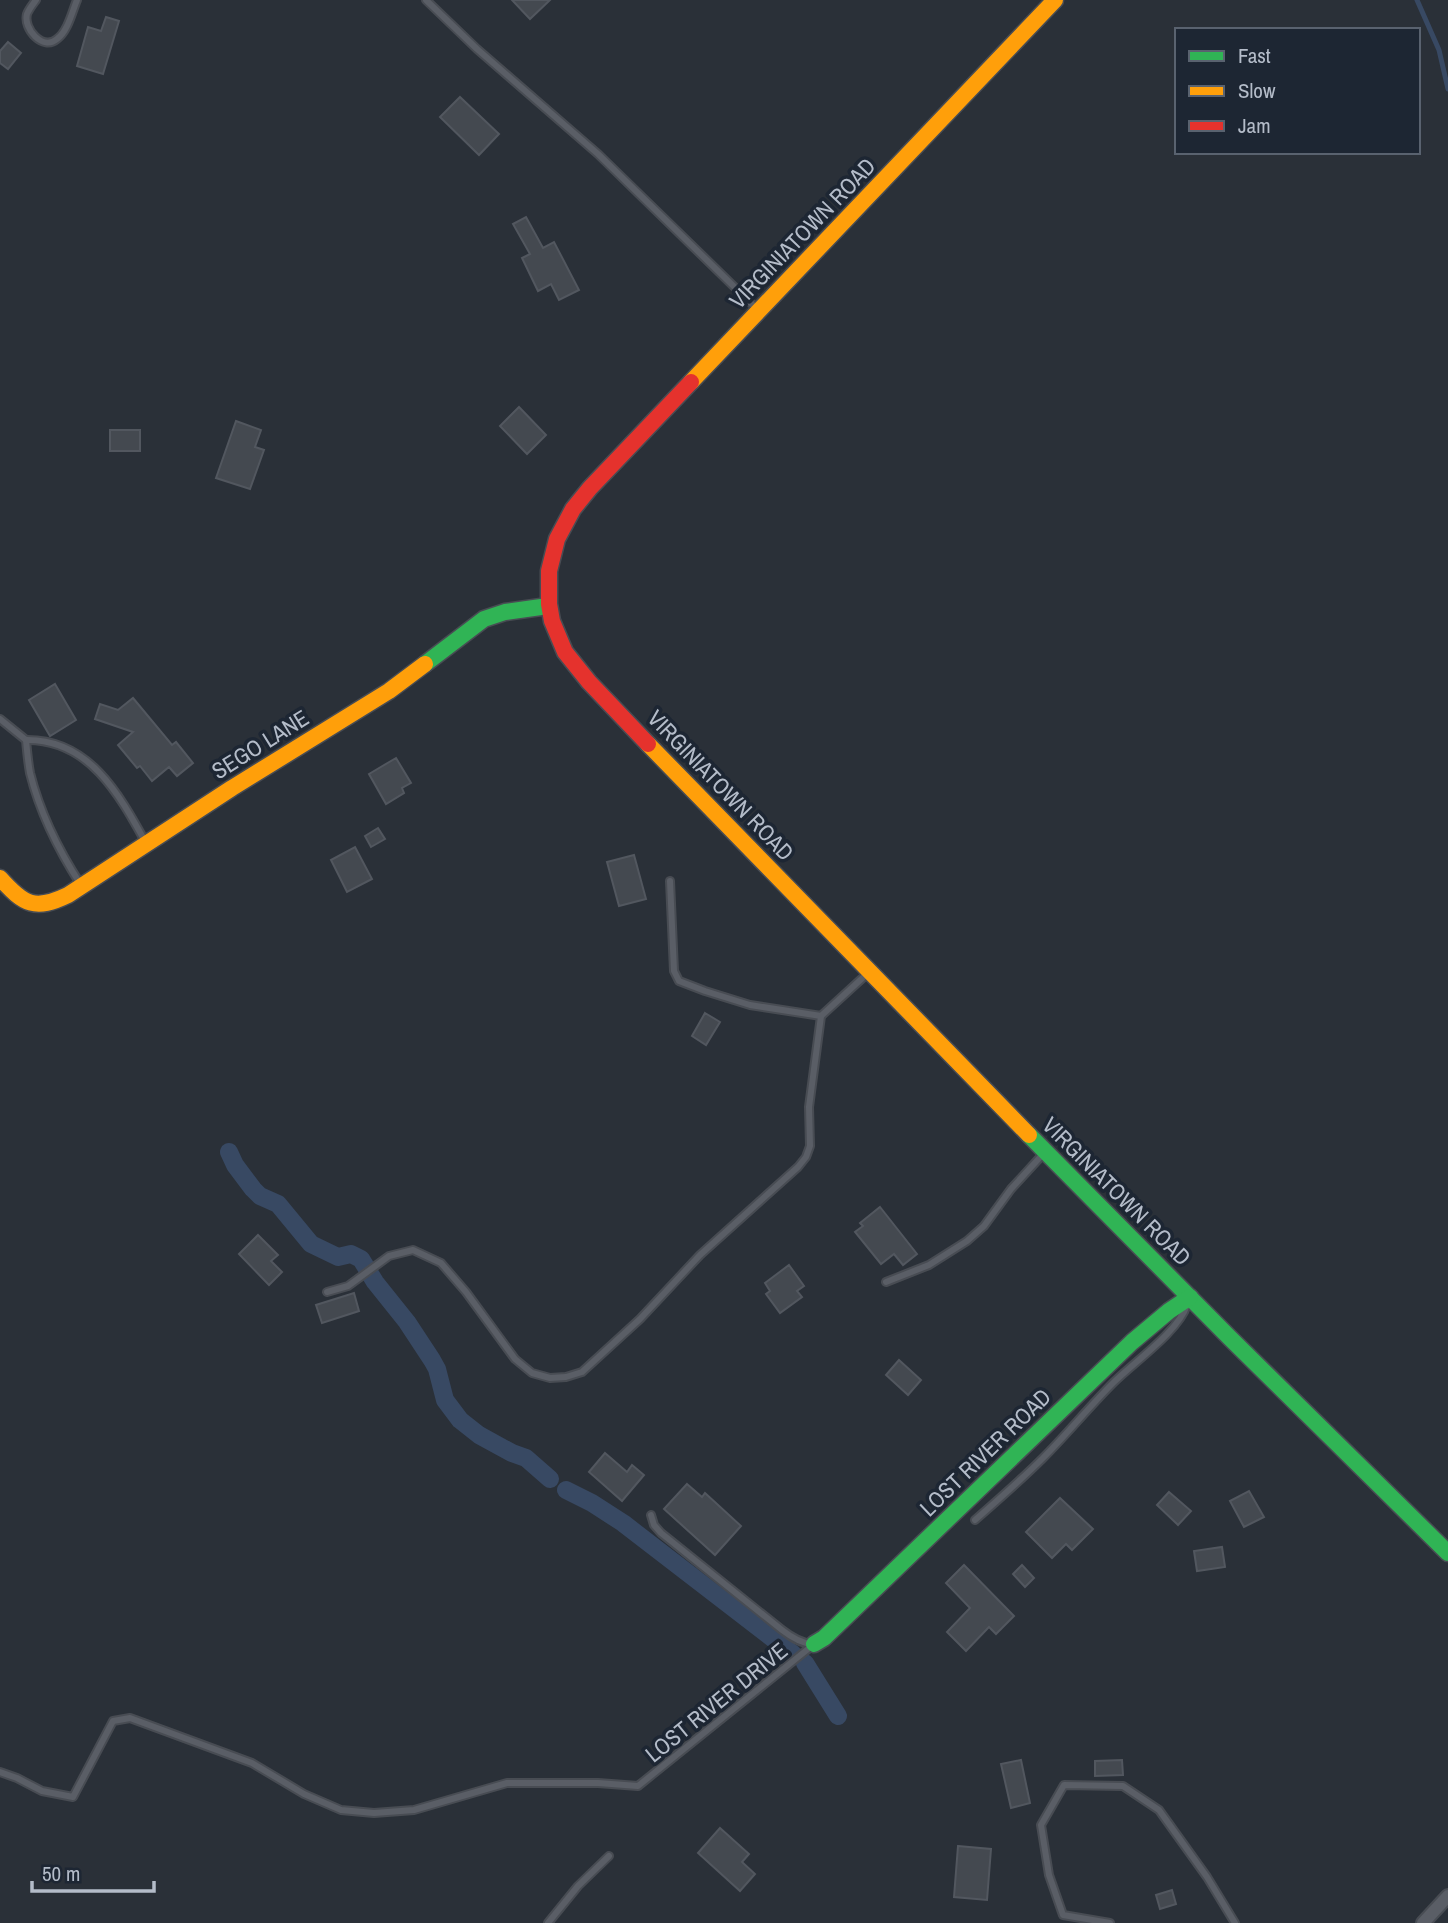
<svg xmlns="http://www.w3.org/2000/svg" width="1448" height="1923" font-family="'Archivo Narrow',sans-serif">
<rect width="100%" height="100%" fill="#2a3038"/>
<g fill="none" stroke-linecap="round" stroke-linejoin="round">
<polyline stroke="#384963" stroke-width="5" points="1417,0 1439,50 1448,89"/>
<g stroke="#384963" stroke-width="18">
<polyline points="229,1152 235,1165 253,1189 260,1196 278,1204 311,1244 338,1257 351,1254 361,1259 375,1282 407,1322 432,1360 437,1369 445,1400 460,1420 479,1435 512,1453 526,1458 550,1479"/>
<polyline points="566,1490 592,1503 623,1523 793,1654"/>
<polyline points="805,1663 838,1716"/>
</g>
</g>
<g fill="#444950" stroke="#52575f" stroke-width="2">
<polygon points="512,0 550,0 530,19"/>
<polygon points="106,17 119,21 103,74 77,66 88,27 101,31"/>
<polygon points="8,42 21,53 8,69 0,63 0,51"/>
<polygon points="460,97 499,134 479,155 440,117"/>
<polygon points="526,217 543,248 554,242 579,290 559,300 551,284 538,291 522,258 530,254 513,224"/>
<polygon points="519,407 546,435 527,454 500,426"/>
<polygon points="236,421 261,430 255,447 264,450 250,489 216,478"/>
<rect x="110" y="430" width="30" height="21"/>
<polygon points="55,684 76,720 50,736 29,700"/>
<polygon points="133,698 172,745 176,742 193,763 177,776 169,767 152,781 140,766 137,768 118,745 133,732 95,719 100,704 118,710"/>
<polygon points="396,758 411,783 402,788 404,793 386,804 369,774"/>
<polygon points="378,828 385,839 371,847 365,836"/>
<polygon points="355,847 372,879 347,892 331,860"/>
<polygon points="634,855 646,899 619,906 607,862"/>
<polygon points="705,1013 720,1022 706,1045 692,1036"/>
<polygon points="880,1207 917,1254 903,1265 894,1254 881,1264 855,1232 863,1226 860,1223"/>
<polygon points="258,1235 278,1255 271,1261 282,1272 269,1285 239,1254"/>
<polygon points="789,1265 804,1286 797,1291 802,1297 780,1313 766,1294 770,1291 765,1283"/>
<polygon points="354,1293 359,1311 322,1323 316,1305"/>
<polygon points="899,1360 921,1380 908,1395 886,1375"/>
<polygon points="605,1453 627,1472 632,1465 644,1475 622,1501 589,1472"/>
<polygon points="687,1484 702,1497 705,1493 741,1526 715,1555 664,1509"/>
<polygon points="1249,1491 1264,1517 1244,1527 1230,1501"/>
<polygon points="1169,1492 1191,1511 1178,1525 1157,1505"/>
<polygon points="1060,1498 1093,1529 1072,1550 1066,1544 1052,1558 1026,1532"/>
<polygon points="1222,1547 1225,1567 1197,1571 1194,1551"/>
<polygon points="964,1565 1014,1616 996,1634 989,1627 966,1651 947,1632 970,1608 946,1583"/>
<polygon points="1022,1565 1034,1578 1025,1587 1013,1574"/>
<polygon points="1021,1760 1030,1803 1011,1808 1001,1764"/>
<polygon points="1122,1760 1123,1775 1095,1776 1095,1761"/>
<polygon points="720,1828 749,1854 742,1862 755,1874 740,1891 698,1853"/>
<polygon points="958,1846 991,1849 987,1900 954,1897"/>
<polygon points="1172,1890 1176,1904 1160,1909 1156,1895"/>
</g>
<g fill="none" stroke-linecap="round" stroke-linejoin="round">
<defs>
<g id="lane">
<path d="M 36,0 C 33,4 29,9 27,14 C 23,29 43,51 57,39 C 68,31 72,12 77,0"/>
<polyline points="426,0 477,49 598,154 757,309"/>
<path d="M 0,719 L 26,740 C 27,751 28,762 30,773 C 40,813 59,851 81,885"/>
<path d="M 26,740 C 89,739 119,794 146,843"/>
<polyline points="670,881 674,971 679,981 705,991 750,1005 821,1016"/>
<polyline points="886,1282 929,1265 967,1241 984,1226 1011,1189 1044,1153"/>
<polyline points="327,1292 348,1286 389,1256 413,1250 441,1263 466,1292 515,1359 532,1373 550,1378 566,1377 582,1372 640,1319 700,1255 798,1167 806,1157 810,1146 809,1107 821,1016 868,973"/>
<path d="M 651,1515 L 654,1525 L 661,1533 L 782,1630 C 791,1637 800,1643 812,1644"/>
<path d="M 975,1520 C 998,1500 1021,1480 1043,1458 C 1067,1434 1089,1407 1113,1383 C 1134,1362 1178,1332 1187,1305"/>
<polyline points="0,1772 17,1778 42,1791 73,1797 113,1721 130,1718 252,1763 304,1794 341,1810 374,1813 414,1810 507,1783 598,1783 638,1786 813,1645"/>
<polyline points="548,1923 578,1886 609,1856"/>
<polyline points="1110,1923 1063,1915 1049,1875 1041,1825 1064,1785 1123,1786 1159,1810 1207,1877 1235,1923"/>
</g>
<polyline id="street" points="1423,1923 1448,1896"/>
<g id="fast">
<polyline points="425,664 484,619 505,612 548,606"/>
<polyline points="1029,1135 1230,1338 1448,1553"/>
<polyline points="814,1644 824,1638 1132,1342 1169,1311 1190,1297"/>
</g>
<g id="slow">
<polyline points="691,382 1055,0"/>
<polyline points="648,744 1029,1135"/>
<path d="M 0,878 C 24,905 35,911 68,895 L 232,788 L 389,691 L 425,664"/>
</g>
<polyline id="jam" points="648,744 589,682 565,652 552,621 549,604 549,571 557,539 573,509 590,488 691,382"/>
</defs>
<use href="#lane" stroke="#484c53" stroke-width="10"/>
<use href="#street" stroke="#484c53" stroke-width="16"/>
<use href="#fast" stroke="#484c53" stroke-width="19"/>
<use href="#slow" stroke="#484c53" stroke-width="19"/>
<use href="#jam" stroke="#484c53" stroke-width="19"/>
<use href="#lane" stroke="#5a5e66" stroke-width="6"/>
<use href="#street" stroke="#5a5e66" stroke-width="12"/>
<use href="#fast" stroke="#30b455" stroke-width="16"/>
<use href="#slow" stroke="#ff9f0a" stroke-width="16"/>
<use href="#jam" stroke="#e5322d" stroke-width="16"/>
</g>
<g text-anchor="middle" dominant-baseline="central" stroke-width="7" stroke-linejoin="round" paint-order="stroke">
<g font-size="23" fill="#b4bcc9" stroke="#1d2633">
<text transform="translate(802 233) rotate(-46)">VIRGINIATOWN ROAD</text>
<text transform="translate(260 744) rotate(-32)">SEGO LANE</text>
<text transform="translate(721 785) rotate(46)">VIRGINIATOWN ROAD</text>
<text transform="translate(1117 1191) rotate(45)">VIRGINIATOWN ROAD</text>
<text transform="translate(985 1452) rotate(-44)">LOST RIVER ROAD</text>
<text transform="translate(716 1702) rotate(-39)">LOST RIVER DRIVE</text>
</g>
</g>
<rect x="1175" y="28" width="245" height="126" fill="#1d2633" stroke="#59626f" stroke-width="2"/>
<rect x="1189" y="51" width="35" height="10" fill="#30b455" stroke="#59626f" stroke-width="2"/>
<text x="1238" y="63" font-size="21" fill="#b4bcc9">Fast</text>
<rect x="1189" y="86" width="35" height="10" fill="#ff9f0a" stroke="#59626f" stroke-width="2"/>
<text x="1238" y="98" font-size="21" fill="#b4bcc9">Slow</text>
<rect x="1189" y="121" width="35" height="10" fill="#e5322d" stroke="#59626f" stroke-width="2"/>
<text x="1238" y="133" font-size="21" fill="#b4bcc9">Jam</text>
<path d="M32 1881v10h122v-10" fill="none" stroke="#b4bcc9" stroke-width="3.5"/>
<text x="42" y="1881" font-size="21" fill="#b4bcc9" stroke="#1d2633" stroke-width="5" paint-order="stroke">50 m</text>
</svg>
